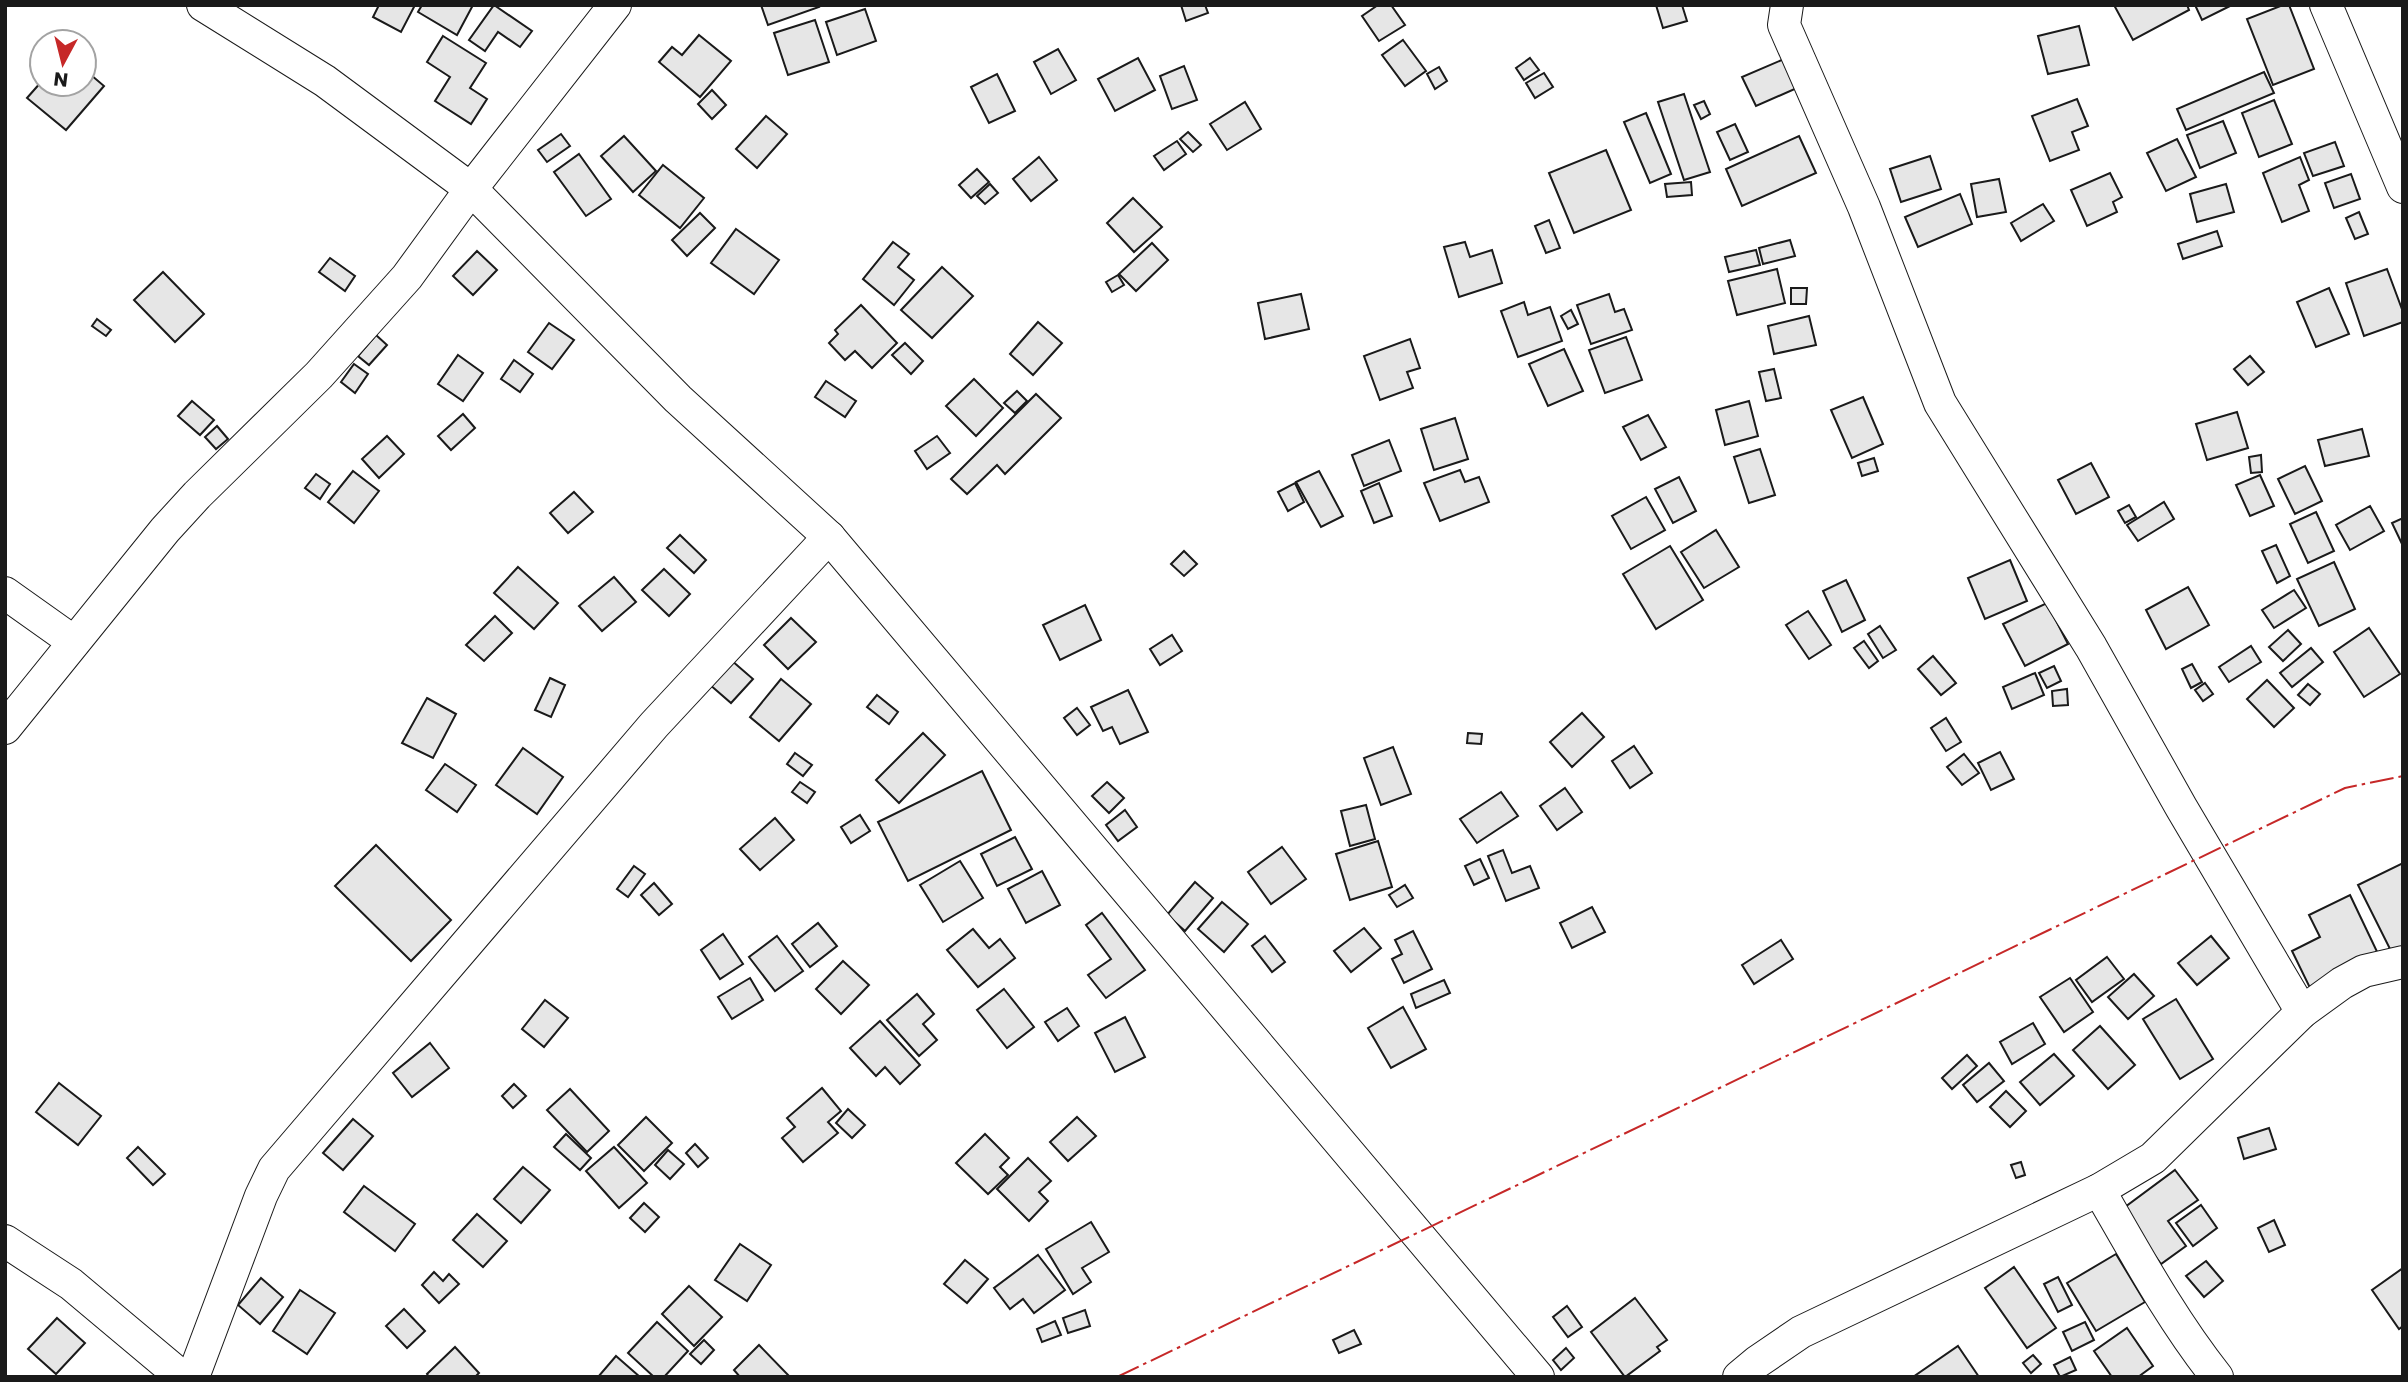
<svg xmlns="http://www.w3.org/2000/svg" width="2408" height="1382" font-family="Poppins,sans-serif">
<rect width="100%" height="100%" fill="#fff"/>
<g fill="#e6e6e6" stroke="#1a1a1a" stroke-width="2">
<polygon points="379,5 415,5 401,32 373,17"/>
<polygon points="422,5 473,5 457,35 418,12"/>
<polygon points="494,5 532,31 520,47 498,32 485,51 469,40"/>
<polygon points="761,5 818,5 819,7 768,25"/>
<polygon points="1181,5 1205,5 1208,13 1186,21"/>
<polygon points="1378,5 1391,5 1405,25 1379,41 1362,16"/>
<polygon points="1656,5 1682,5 1687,21 1663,28"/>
<polygon points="2114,5 2187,5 2189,10 2133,40"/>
<polygon points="2195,5 2232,5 2202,20"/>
<polygon points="2283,5 2289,5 2314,69 2273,85 2247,19"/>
<polygon points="865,9 876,41 837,55 826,22"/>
<polygon points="815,20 829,62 788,75 774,33"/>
<polygon points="2079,26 2089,65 2048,74 2038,36"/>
<polygon points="699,35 731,61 700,97 659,62 672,47 682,55"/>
<polygon points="443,36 486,63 470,88 487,99 471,124 435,101 450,77 427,62"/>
<polygon points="1403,40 1426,71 1405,86 1382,55"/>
<polygon points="1058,49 1076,80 1051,94 1034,62"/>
<polygon points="1138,58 1155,90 1115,111 1098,79"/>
<polygon points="1530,58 1539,70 1524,80 1516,68"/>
<polygon points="1784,59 1797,88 1756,106 1742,77"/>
<polygon points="1184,66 1197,100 1172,109 1160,76"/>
<polygon points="1439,67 1447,81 1435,89 1427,74"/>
<polygon points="84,69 104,86 66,130 27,98 42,81 42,84 84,84"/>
<polygon points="2264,72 2274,93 2186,130 2177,109"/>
<polygon points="1544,73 1553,87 1535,98 1526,83"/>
<polygon points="997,74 1015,111 989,123 971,87"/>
<polygon points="712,90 726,105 712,119 698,104"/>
<polygon points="1684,94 1710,172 1684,180 1658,102"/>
<polygon points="2077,99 2088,126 2072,132 2079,150 2050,161 2032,116"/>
<polygon points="2274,100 2292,144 2259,157 2242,113"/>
<polygon points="1704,101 1710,114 1701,119 1694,105"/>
<polygon points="1245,102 1261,129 1227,150 1210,124"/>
<polygon points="1646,113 1671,174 1650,183 1624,122"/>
<polygon points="766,116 787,134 757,168 736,149"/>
<polygon points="2223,121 2236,153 2200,168 2187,135"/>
<polygon points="1735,124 1748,152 1730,160 1717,132"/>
<polygon points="1188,132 1201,145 1193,152 1180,139"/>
<polygon points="561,134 570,146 547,162 538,150"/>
<polygon points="624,136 656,171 633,192 601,156"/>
<polygon points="1799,136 1816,173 1742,206 1726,169"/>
<polygon points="2177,139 2196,177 2166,191 2147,153"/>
<polygon points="1177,141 1186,154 1164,170 1154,156"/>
<polygon points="2335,142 2344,166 2313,176 2304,153"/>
<polygon points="1606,150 1631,210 1574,233 1549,173"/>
<polygon points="579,154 611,199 586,216 554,172"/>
<polygon points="1930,156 1941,189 1901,202 1890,169"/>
<polygon points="1039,157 1057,180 1031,201 1013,179"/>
<polygon points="2300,157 2309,180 2299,185 2309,211 2282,222 2263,173"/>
<polygon points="663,165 704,198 680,228 639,195"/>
<polygon points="977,169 989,182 971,198 959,185"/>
<polygon points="2110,173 2122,197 2113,202 2117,212 2087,226 2071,190"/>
<polygon points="2351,174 2360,199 2334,208 2325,183"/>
<polygon points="1999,179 2006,212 1977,217 1971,184"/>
<polygon points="1691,182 1692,195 1667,197 1665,184"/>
<polygon points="990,184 998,193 985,204 977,196"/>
<polygon points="2226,184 2234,212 2197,222 2190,194"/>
<polygon points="1960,194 1972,224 1918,247 1905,217"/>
<polygon points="1133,198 1162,227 1134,252 1107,223"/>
<polygon points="2043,204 2054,221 2021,241 2011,223"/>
<polygon points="2359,212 2368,234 2355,239 2346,218"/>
<polygon points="700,213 715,228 687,256 672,240"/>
<polygon points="1549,220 1560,248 1546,253 1535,226"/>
<polygon points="736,229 779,260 754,294 711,263"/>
<polygon points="2217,231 2222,246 2183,259 2178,244"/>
<polygon points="1790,240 1795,256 1763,264 1759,248"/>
<polygon points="893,242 909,254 898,267 914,280 894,305 863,279"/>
<polygon points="1465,242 1470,257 1492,250 1502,283 1459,297 1444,247"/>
<polygon points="1152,243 1168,260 1136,291 1119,274"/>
<polygon points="1756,250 1760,265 1729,272 1725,257"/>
<polygon points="477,251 497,270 473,295 453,276"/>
<polygon points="330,258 355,276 345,291 319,272"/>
<polygon points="942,267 973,296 932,338 901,310"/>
<polygon points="1777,269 1785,303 1737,315 1728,281"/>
<polygon points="2387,269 2403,312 2403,322 2364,336 2346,283"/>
<polygon points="163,272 204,314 175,342 134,300"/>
<polygon points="1118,275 1124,285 1112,292 1106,282"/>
<polygon points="1791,288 1807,288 1806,304 1791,304"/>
<polygon points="2329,288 2349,334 2316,347 2297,302"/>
<polygon points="1301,294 1309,329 1265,339 1258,303"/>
<polygon points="1609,294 1615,312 1624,309 1632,330 1591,344 1577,305"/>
<polygon points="1524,302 1528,315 1550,307 1562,341 1518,357 1501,311"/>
<polygon points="861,305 897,343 872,368 855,351 845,360 829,343 838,334 835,330"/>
<polygon points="1571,310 1578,324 1568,329 1561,316"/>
<polygon points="1809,316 1816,345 1774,354 1768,326"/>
<polygon points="97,319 111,330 106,336 92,326"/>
<polygon points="1038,322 1062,343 1033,375 1010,354"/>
<polygon points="549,323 574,340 552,369 528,352"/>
<polygon points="376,335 387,345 369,365 358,356"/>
<polygon points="1626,337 1642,380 1605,393 1589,350"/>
<polygon points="1410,339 1420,368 1407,372 1413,388 1380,400 1364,356"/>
<polygon points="905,343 923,361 911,374 892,355"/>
<polygon points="1564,349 1583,391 1548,406 1529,364"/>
<polygon points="458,355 483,373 463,401 438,384"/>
<polygon points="2250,356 2264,372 2248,385 2234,369"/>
<polygon points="514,360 533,374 520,392 501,379"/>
<polygon points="354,364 368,374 355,393 341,382"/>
<polygon points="1774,369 1781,398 1766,401 1759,372"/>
<polygon points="974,379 1003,408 976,436 946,406"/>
<polygon points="826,381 856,401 845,417 815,397"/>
<polygon points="1017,391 1027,401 1015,413 1004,403"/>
<polygon points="1036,394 1061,418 1005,474 997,465 967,494 951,479"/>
<polygon points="1863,397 1883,444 1852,458 1831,410"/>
<polygon points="192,401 214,420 200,435 178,416"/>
<polygon points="1749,401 1758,436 1725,445 1716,410"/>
<polygon points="2237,412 2248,448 2207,460 2196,424"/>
<polygon points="463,414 475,428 451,450 438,436"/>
<polygon points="1648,415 1666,447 1641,460 1623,427"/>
<polygon points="1455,418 1468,459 1434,470 1421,429"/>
<polygon points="217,426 228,439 216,449 205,437"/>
<polygon points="2362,429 2369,456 2325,466 2318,440"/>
<polygon points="387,436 404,454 379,478 362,459"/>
<polygon points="937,436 950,453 927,469 915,451"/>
<polygon points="1389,440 1401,471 1364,486 1352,455"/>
<polygon points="1760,449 1775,495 1749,503 1734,457"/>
<polygon points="2261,455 2262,472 2251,473 2249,457"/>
<polygon points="1874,458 1878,471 1862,476 1858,463"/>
<polygon points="2091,463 2109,497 2076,514 2058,480"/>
<polygon points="2305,466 2322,501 2295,514 2278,479"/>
<polygon points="1460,470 1465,482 1479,477 1489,502 1440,521 1424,483"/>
<polygon points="353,471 379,491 354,523 328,502"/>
<polygon points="1319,471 1343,516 1321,527 1296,482"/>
<polygon points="316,474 330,484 320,499 305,488"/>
<polygon points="2260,475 2274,506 2250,516 2236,485"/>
<polygon points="1679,477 1696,511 1673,523 1655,489"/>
<polygon points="1295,483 1304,502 1288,511 1278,492"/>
<polygon points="1379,483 1392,516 1374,523 1361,491"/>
<polygon points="574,492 593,512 568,533 550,513"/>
<polygon points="1646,497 1665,530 1631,549 1612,516"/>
<polygon points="2164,502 2174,519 2138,541 2127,525"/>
<polygon points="2129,505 2136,517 2125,523 2118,511"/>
<polygon points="2370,506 2384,531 2350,550 2336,525"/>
<polygon points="2316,512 2334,551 2308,563 2290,524"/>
<polygon points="2403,518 2403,546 2392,523"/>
<polygon points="1716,530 1739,567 1704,588 1681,552"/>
<polygon points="680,535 706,560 694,573 667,548"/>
<polygon points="2276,545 2290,576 2277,583 2262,551"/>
<polygon points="1670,546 1703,600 1656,629 1623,574"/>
<polygon points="1184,551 1197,564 1184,576 1171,564"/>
<polygon points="2010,560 2027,601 1985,619 1968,578"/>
<polygon points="2334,562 2355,609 2319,626 2297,579"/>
<polygon points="518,567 558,603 534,629 494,593"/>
<polygon points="664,569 690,594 669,616 642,590"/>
<polygon points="614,577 636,602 602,631 579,606"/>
<polygon points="1846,580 1865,620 1842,632 1823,591"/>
<polygon points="2188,587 2209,625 2166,649 2146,610"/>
<polygon points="2294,590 2306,608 2274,628 2262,610"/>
<polygon points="2047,603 2068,644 2025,666 2003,624"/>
<polygon points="1085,605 1101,640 1060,660 1043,625"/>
<polygon points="1808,611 1831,645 1809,659 1786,625"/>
<polygon points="495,616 512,633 484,661 466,645"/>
<polygon points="791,618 816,642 788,669 764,645"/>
<polygon points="1880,626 1896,650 1883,658 1868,634"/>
<polygon points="2369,628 2400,674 2364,697 2334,652"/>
<polygon points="2288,630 2301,644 2283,661 2269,647"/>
<polygon points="1172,635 1182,651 1160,665 1150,649"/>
<polygon points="1864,641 1878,661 1869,668 1854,648"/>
<polygon points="2251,646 2261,662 2229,682 2219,667"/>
<polygon points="2311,648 2323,662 2292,687 2280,673"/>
<polygon points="1933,656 1956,683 1941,695 1918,669"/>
<polygon points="731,660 753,679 731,703 709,684"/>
<polygon points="2192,664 2202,682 2191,688 2182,669"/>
<polygon points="2054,666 2061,681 2047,688 2039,673"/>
<polygon points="2035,673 2044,695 2012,709 2003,687"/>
<polygon points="550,678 565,685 551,717 535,710"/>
<polygon points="781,679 811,704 779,741 750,717"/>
<polygon points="2267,680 2294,708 2274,727 2247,699"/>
<polygon points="2205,683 2213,694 2203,701 2195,690"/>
<polygon points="2308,684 2320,694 2310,705 2298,695"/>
<polygon points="2067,689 2068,705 2053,706 2052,691"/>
<polygon points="1128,690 1148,732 1120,744 1112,727 1103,731 1091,707"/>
<polygon points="877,695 898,712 889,724 867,707"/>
<polygon points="427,698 456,714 433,758 402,743"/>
<polygon points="1077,708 1090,725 1077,735 1064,718"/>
<polygon points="1582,713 1604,737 1572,767 1550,742"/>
<polygon points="1946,718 1961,742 1946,751 1931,728"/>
<polygon points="923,733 945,755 899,803 876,780"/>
<polygon points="1468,733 1482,734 1481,744 1467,743"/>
<polygon points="1634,746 1652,773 1630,788 1612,761"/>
<polygon points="1393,747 1411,794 1381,805 1364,758"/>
<polygon points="523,748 563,777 537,814 496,785"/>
<polygon points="2000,752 2014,779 1991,790 1978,763"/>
<polygon points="795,753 812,765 803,776 787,764"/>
<polygon points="1964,754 1979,773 1962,785 1947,767"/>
<polygon points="445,764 476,785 457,812 426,790"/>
<polygon points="982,771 1011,830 908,881 878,822"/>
<polygon points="800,782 815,792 807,803 792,792"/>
<polygon points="1107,782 1124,798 1109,813 1092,796"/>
<polygon points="1565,788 1582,812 1557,830 1540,806"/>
<polygon points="1501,792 1518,816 1477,843 1460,819"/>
<polygon points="1366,805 1375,839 1350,846 1341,811"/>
<polygon points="1125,810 1137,827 1118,841 1106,825"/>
<polygon points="860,815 870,831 851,843 841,827"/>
<polygon points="775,818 794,840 760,870 740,849"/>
<polygon points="1015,837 1032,869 997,886 981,854"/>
<polygon points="1378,841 1392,887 1350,900 1336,854"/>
<polygon points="376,845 451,920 411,961 335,886"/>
<polygon points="1282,847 1306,879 1271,904 1248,872"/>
<polygon points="1503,850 1512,873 1530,866 1539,888 1506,901 1488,856"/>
<polygon points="1480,859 1489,878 1474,885 1465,866"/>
<polygon points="960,861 983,898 943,922 920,885"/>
<polygon points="2403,863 2403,955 2395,959 2358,885"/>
<polygon points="634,866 645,874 628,897 617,889"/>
<polygon points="1042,871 1060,905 1026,923 1008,889"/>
<polygon points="1195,882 1213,898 1185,931 1167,915"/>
<polygon points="654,883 672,904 659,915 641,895"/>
<polygon points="1405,885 1413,898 1397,907 1389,895"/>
<polygon points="2350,895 2381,960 2312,992 2292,951 2320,937 2309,915"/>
<polygon points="1222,902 1248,924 1224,952 1198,929"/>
<polygon points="1592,907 1605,932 1572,948 1560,923"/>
<polygon points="1102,913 1145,970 1106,998 1088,975 1111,959 1086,925"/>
<polygon points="818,923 837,946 810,967 792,944"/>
<polygon points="1364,928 1381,948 1351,972 1334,951"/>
<polygon points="973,929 989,948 1000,939 1015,958 978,987 947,950"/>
<polygon points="1413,931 1432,969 1404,983 1392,959 1402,954 1395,940"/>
<polygon points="723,934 743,964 720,979 701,950"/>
<polygon points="777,936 803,971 775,991 749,957"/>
<polygon points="1265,936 1285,962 1272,972 1252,946"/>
<polygon points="2211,936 2229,958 2197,985 2178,963"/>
<polygon points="1781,940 1793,959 1754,984 1742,965"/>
<polygon points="2107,957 2124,979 2092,1002 2076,980"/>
<polygon points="843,961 869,985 841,1014 816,989"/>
<polygon points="2134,974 2154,996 2128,1019 2108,997"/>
<polygon points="750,978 763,1000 732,1019 718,997"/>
<polygon points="2070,978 2093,1012 2064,1032 2040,997"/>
<polygon points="1444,980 1450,993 1416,1008 1411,994"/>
<polygon points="1004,989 1034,1027 1007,1048 977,1010"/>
<polygon points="917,994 934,1014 923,1024 937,1040 919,1056 887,1020"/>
<polygon points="2176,999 2213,1059 2180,1079 2143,1019"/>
<polygon points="545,1000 568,1018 544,1047 522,1029"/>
<polygon points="1403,1007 1426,1049 1391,1068 1368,1028"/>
<polygon points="1067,1008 1079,1026 1058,1041 1045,1022"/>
<polygon points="1125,1017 1145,1057 1115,1072 1095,1033"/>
<polygon points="880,1021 920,1065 900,1084 885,1067 876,1076 850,1048"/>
<polygon points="2033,1023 2045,1044 2012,1064 2000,1042"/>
<polygon points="2100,1026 2135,1065 2108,1089 2073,1050"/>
<polygon points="430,1043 449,1068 412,1097 393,1073"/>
<polygon points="2054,1054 2074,1076 2040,1105 2020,1082"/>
<polygon points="1967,1055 1977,1066 1952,1089 1942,1078"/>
<polygon points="1989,1063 2004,1081 1977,1102 1963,1085"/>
<polygon points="59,1083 101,1116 78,1145 36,1112"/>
<polygon points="514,1084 526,1096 513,1108 502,1096"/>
<polygon points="822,1088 841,1111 828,1122 838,1133 803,1162 782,1138 795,1127 787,1118"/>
<polygon points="570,1089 609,1131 587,1152 547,1110"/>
<polygon points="2006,1091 2026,1111 2010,1127 1990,1107"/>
<polygon points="848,1109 865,1125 852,1138 836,1123"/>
<polygon points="646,1117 672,1143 644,1171 618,1145"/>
<polygon points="1077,1117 1096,1136 1068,1161 1050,1142"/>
<polygon points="353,1119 373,1136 343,1170 323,1153"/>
<polygon points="2269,1128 2276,1149 2244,1159 2238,1138"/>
<polygon points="566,1134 591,1158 580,1170 554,1147"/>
<polygon points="985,1134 1009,1158 1000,1167 1008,1175 988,1194 956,1163"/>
<polygon points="695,1144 708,1158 698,1167 686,1153"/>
<polygon points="138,1147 165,1174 153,1185 127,1158"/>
<polygon points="614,1147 647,1183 619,1208 586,1171"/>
<polygon points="668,1150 684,1164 670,1179 655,1165"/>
<polygon points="1028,1158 1051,1181 1039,1192 1048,1201 1029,1221 997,1189"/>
<polygon points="2021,1162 2025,1175 2016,1178 2011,1165"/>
<polygon points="523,1167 550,1190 521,1223 494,1199"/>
<polygon points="2175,1170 2198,1200 2168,1221 2186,1246 2161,1264 2121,1210"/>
<polygon points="364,1186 415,1224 395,1251 344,1212"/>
<polygon points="644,1203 659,1217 645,1232 630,1218"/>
<polygon points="2201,1205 2217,1228 2193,1246 2176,1223"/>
<polygon points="477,1214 507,1241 483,1267 453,1240"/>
<polygon points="2274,1220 2285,1245 2269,1252 2258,1228"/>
<polygon points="1091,1222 1109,1252 1082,1268 1091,1282 1073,1294 1046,1249"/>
<polygon points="740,1244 771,1265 747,1301 715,1280"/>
<polygon points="2116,1254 2145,1302 2096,1331 2067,1283"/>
<polygon points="1038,1255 1065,1290 1034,1313 1023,1299 1010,1309 994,1288"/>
<polygon points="965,1260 988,1279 967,1303 944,1284"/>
<polygon points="2206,1261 2223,1281 2204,1297 2186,1276"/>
<polygon points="2014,1267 2056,1328 2027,1348 1985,1288"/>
<polygon points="2403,1268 2403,1326 2399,1329 2372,1290"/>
<polygon points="434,1272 443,1281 449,1274 459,1284 439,1303 422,1285"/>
<polygon points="2058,1277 2072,1305 2058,1312 2044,1284"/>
<polygon points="261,1278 283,1297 260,1324 238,1305"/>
<polygon points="689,1286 722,1317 694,1346 662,1314"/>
<polygon points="300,1290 335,1313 307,1354 273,1331"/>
<polygon points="1635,1298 1667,1340 1657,1347 1660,1351 1625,1377 1591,1332"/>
<polygon points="1567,1306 1582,1327 1568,1337 1553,1317"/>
<polygon points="404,1309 425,1331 407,1348 386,1326"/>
<polygon points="1085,1310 1090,1326 1068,1333 1063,1318"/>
<polygon points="57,1318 85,1343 56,1374 28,1349"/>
<polygon points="1055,1321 1061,1335 1042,1342 1037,1329"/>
<polygon points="657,1322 688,1351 664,1377 654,1377 628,1353"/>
<polygon points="2085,1322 2094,1340 2072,1351 2063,1332"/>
<polygon points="2127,1328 2153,1366 2138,1377 2112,1377 2094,1351"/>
<polygon points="1354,1330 1361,1344 1339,1353 1333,1340"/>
<polygon points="704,1340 714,1350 701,1364 690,1354"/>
<polygon points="759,1345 790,1377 740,1377 734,1370"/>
<polygon points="1958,1346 1979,1377 1913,1377"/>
<polygon points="455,1347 479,1373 475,1377 429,1377 427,1374"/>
<polygon points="1566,1348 1574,1358 1561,1370 1553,1360"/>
<polygon points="2033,1355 2041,1364 2031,1373 2023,1363"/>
<polygon points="616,1356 640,1377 598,1377"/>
<polygon points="2070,1357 2076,1370 2060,1377 2054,1365"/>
</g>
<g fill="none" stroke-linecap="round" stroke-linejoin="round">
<defs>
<g id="minor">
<polyline points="203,5 325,81 471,189 678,399 829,537 1538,1377"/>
<polyline points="1787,5 1784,25 1864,207 1940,403 2091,647 2181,807 2302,1012"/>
<polyline points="2326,5 2403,187"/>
<polyline points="5,593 74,642"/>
<polyline points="5,728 165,530 197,495 319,375 407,277 471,189 615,5"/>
<path d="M 2099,1190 C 2136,1254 2171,1319 2217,1377"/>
<polyline points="5,1241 71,1284 182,1377"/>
<polyline points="193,1377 261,1196 274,1169 654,725 829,537"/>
<polyline points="1739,1377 1757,1362 1801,1332 2099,1190 2153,1158 2302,1012 2342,983 2364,971 2403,962"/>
</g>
</defs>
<use href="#minor" stroke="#1a1a1a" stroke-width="34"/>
<use href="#minor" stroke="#fff" stroke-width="32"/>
<polyline stroke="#c62828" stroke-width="2" stroke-dasharray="24 5 3.5 5" stroke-linecap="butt" points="1117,1377 2345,788 2403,776"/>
</g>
<rect width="2408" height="1382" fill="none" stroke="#1a1a1a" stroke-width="14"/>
<g transform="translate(63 63) rotate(187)"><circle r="33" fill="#ffffff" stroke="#a3a3a3" stroke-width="2"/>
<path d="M0-5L12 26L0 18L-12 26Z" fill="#c62828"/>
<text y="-10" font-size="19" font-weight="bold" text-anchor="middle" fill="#1a1a1a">N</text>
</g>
</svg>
